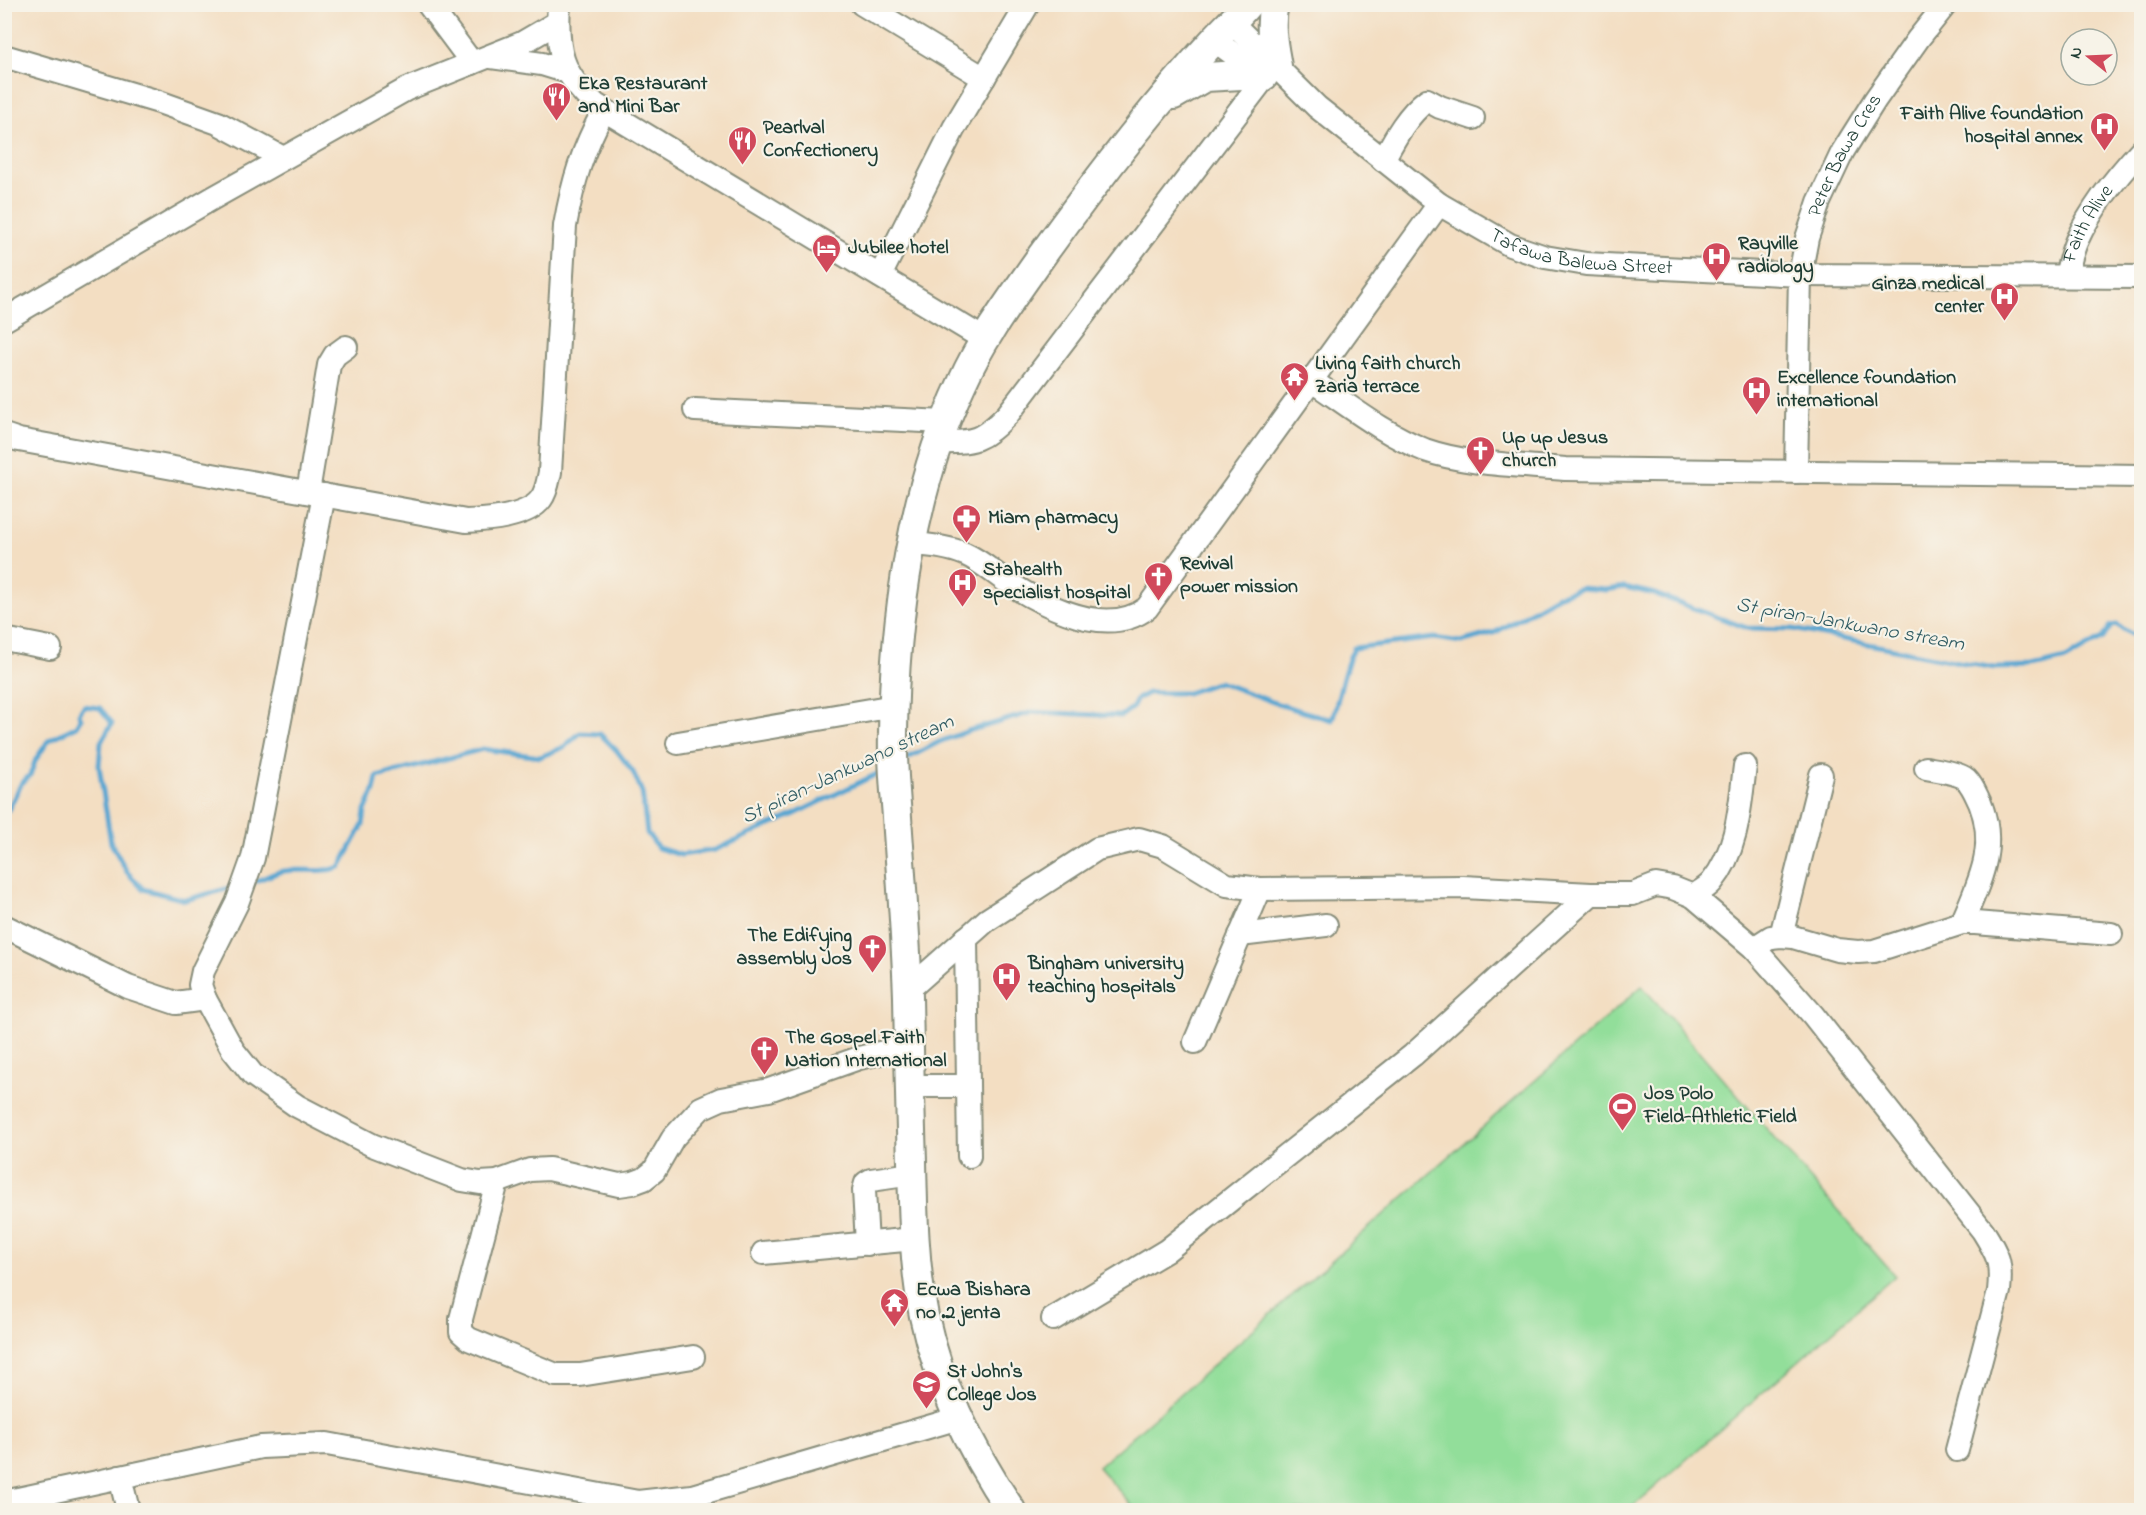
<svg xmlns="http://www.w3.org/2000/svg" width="2146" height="1515" font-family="'Indie Flower',sans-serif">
<rect width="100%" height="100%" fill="#f7f3e8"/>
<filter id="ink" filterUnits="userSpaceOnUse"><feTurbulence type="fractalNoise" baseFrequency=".0167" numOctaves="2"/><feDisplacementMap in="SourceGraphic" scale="12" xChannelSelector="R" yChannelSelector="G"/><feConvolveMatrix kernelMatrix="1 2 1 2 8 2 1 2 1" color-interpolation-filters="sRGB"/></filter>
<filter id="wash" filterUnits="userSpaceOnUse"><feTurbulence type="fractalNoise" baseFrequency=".008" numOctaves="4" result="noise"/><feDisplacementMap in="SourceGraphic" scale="24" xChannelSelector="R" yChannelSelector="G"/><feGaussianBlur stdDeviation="1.35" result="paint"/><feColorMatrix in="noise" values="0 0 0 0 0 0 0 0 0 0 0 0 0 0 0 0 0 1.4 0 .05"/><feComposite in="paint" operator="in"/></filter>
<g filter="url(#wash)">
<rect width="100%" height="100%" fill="#f3dec2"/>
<polygon fill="#92de9a" stroke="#588e67" stroke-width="1.5" points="1642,986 1895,1276 1629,1510 1136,1510 1098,1467"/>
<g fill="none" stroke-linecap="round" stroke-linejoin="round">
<g stroke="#58a6d1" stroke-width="5">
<path d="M 902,761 L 939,742 L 968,731 L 1033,712 L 1121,716 L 1133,707 L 1137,699 L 1148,693 L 1187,693 L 1219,682 L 1281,705 L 1332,720 C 1340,696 1342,671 1354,648 L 1434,638 L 1461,642 L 1496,632 L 1558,596 L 1580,588 L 1606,590 L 1624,587 L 1655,594 L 1747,628 L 1793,629 L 1959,662 L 1995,668 L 2033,667 L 2066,659 L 2103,638 L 2111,626 L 2117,625 L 2142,641"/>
<polyline points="4,810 8,810 21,784 30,775 36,759 49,740 77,726 81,719 79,714 84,706 100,708 112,723 101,742 99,766 111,843 127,872 143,889 185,900 237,886"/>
<path d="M 252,882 C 263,879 273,873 284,871 C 303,868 322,874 340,867 L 363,825 L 365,811 L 374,791 L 377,777 L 483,749 L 540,757 L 564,747 L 580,733 L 600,734 L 617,751 L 633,772 L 642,792 L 647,833 L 658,848 L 681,855 L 715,850 L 791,816 L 885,770"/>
</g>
</g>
</g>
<g filter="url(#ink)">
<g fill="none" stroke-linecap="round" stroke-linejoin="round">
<defs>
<g id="minor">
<polyline points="428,4 472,63"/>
<path d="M 559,4 C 556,50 561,74 596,105 L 984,339"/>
<polyline points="862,4 984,78"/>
<path id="s1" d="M 1232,23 L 1317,107 L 1439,204 L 1510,245 L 1545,257 L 1586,264 L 1800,275 L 2142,277"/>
<polyline points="1214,40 1266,78"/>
<polyline points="4,56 159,102 218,123 283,158"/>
<polyline points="491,57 542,64 568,72"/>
<path d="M 1383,160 C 1395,138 1407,115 1427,100 L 1440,107 L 1473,118"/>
<polyline points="880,276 954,128 1028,4"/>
<path id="s2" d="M 2066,276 C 2069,264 2072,251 2077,240 C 2092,207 2117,176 2142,149"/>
<polyline points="4,320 213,198 407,89 522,43 558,22"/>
<path d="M 1312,381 C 1348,405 1384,434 1425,450 C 1467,465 1521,465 1565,469 L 2142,476"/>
<polyline points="695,410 945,422"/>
<path d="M 4,435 L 19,440 L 466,521 C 487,520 528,517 541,499 C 547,491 548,481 550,472 L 565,226 C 573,181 582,151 604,110"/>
<path d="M 937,442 C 974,443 982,441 1008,414 L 1265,77"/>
<path id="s3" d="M 1796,472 L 1800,275 L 1807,238 L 1819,202 L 1843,151 L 1875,100 L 1918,39 L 1946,4"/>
<polyline points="308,492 329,365 335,355 346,347"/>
<polyline points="324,495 253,858 237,903 203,971 200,985 205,999 233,1050 253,1075 297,1106 372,1145 462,1180 480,1183 497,1182 530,1170 549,1169 619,1185 633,1183 644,1179 654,1171 673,1138 701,1108 721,1099 769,1090 859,1058 909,1046"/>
<path d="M 912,544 C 930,545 948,547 965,554 C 983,562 998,577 1015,587 C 1051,609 1109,637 1147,608 L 1439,204"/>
<polyline points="4,639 50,648"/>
<polyline points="678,743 894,706"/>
<path d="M 1926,768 C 1936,770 1959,773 1966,779 C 1973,786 1976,795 1980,803 C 1998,848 1979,882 1962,923"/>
<path d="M 1693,896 C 1699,892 1707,888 1712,882 C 1738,850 1740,805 1745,766"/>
<polyline points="4,926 128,987 176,1003 205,999"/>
<polyline points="1240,935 1326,925"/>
<polyline points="1781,936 1821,775"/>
<polyline points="966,938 969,1156"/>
<polyline points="1754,948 1771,937 1781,936 1793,937 1837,950 1858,952 1874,951 1962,923 1975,923 2111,934"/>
<path d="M 908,990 L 987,920 L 1097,849 L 1139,839 L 1163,846 L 1227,885 L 1260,889 L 1463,887 L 1591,894 L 1633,894 L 1656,885 L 1673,888 L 1693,896 L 1754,948 L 1813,1015 L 1983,1231 C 1998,1255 2002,1262 1999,1291 L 1957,1450"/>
<polyline points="1195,1042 1260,889"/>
<polyline points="910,1086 968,1086"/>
<polyline points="497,1182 461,1319 461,1332 469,1339 556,1375 580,1375 693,1357"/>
<polyline points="867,1244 864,1190 866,1183 871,1180 912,1174"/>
<polyline points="763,1253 915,1239"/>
<polyline points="1053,1319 1166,1251 1413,1055 1591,894"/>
<polyline points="120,1477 128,1510"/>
<polyline points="4,1502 261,1447 327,1444 638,1502 692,1496 959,1418"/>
</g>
<g id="major">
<path d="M 1274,4 C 1269,26 1273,44 1277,66"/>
<polyline points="1174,95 1205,77 1260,74"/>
<path d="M 1011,1510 C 972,1452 939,1385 924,1316 C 914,1266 913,1213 912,1161 C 910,1107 909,1052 908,997 C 906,937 901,877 897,817 C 895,790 892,762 893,735 C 894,619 912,489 962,383 C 982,338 1012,298 1040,258 C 1094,183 1151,108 1214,40 C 1225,28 1237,17 1248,4"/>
</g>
</defs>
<use href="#minor" stroke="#898e7b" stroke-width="26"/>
<use href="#major" stroke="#898e7b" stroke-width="32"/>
<use href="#minor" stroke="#fff" stroke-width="22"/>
<use href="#major" stroke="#fff" stroke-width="28"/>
</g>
</g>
<defs>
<symbol id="restaurant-pin" viewBox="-11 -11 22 30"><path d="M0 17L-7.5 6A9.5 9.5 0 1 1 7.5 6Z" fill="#d1495b" stroke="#f7f3e8"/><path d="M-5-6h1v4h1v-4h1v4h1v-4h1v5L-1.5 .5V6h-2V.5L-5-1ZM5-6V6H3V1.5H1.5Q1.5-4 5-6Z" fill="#fff"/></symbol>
<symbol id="hospital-pin" viewBox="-11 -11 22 30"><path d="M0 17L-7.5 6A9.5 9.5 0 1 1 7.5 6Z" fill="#d1495b" stroke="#f7f3e8"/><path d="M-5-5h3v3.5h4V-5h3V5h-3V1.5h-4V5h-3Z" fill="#fff"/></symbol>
<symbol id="hotel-pin" viewBox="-11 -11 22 30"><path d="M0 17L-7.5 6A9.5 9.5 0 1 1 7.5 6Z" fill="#d1495b" stroke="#f7f3e8"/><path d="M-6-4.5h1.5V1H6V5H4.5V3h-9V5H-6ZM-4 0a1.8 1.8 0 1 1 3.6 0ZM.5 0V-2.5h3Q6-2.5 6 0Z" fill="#fff"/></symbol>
<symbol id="temple-pin" viewBox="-11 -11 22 30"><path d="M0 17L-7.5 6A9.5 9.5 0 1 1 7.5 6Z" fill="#d1495b" stroke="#f7f3e8"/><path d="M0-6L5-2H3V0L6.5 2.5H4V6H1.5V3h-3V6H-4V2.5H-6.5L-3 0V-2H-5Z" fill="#fff"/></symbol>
<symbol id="church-pin" viewBox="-11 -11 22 30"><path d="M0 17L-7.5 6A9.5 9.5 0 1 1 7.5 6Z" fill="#d1495b" stroke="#f7f3e8"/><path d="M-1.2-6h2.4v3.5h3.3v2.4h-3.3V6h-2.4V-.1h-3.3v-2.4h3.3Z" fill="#fff"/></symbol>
<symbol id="pharmacy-pin" viewBox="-11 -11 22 30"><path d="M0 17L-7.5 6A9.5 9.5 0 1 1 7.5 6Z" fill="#d1495b" stroke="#f7f3e8"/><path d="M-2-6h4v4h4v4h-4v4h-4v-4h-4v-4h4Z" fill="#fff"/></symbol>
<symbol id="stadium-pin" viewBox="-11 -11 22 30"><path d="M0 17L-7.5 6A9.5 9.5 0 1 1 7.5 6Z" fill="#d1495b" stroke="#f7f3e8"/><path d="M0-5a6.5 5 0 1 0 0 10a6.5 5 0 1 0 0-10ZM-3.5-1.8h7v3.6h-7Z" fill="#fff"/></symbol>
<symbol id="school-pin" viewBox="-11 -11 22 30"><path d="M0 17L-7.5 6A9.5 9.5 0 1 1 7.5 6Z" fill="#d1495b" stroke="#f7f3e8"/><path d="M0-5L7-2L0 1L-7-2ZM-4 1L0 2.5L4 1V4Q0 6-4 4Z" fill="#fff"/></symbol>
</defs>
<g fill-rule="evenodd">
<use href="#restaurant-pin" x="540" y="80" width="33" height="45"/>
<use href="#hospital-pin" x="2088" y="110" width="33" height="45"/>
<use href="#restaurant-pin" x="726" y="124" width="33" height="45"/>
<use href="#hotel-pin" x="810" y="232" width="33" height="45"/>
<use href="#hospital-pin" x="1700" y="240" width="33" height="45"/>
<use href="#hospital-pin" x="1988" y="280" width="33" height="45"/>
<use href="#temple-pin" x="1278" y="360" width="33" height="45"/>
<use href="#hospital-pin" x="1740" y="374" width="33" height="45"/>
<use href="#church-pin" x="1464" y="434" width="33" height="45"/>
<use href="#pharmacy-pin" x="950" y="502" width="33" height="45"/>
<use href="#church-pin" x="1142" y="560" width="33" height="45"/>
<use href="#hospital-pin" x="946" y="566" width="33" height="45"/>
<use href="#church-pin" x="856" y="932" width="33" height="45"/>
<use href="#hospital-pin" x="990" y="960" width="33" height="45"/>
<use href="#church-pin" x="748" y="1034" width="33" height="45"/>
<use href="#stadium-pin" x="1606" y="1090" width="33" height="45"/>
<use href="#temple-pin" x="878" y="1286" width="33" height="45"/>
<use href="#school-pin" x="910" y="1368" width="33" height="45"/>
</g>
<g text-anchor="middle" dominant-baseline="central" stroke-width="4.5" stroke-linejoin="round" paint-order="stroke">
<g font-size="20" font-weight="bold" fill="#1f3d34" stroke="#f7f3e8" text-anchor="start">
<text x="578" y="84">Eka Restaurant<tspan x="578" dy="23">and Mini Bar</tspan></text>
<text x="2083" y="114" text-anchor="end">Faith Alive foundation<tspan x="2083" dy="23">hospital annex</tspan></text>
<text x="763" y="128">Pearlval<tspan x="763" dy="23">Confectionery</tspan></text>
<text x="1738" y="244">Rayville<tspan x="1738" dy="23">radiology</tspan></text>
<text x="848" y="248">Jubilee hotel</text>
<text x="1984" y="284" text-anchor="end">Ginza medical<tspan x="1984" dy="23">center</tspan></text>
<text x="1315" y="364">Living faith church<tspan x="1315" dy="23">Zaria terrace</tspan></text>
<text x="1777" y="378">Excellence foundation<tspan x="1777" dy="23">international</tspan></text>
<text x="1502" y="438">Up up Jesus<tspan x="1502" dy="23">church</tspan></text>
<text x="988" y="518">Miam pharmacy</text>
<text x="1180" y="564">Revival<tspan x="1180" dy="23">power mission</tspan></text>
<text x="983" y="570">Stahealth<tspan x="983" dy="23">specialist hospital</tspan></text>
<text x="852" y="936" text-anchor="end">The Edifying<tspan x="852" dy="23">assembly Jos</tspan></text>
<text x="1028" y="964">Bingham university<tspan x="1028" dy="23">teaching hospitals</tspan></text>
<text x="785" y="1038">The Gospel Faith<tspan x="785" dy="23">Nation International</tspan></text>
<text x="1644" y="1094">Jos Polo<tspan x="1644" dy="23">Field-Athletic Field</tspan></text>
<text x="916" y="1290">Ecwa Bishara<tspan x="916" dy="23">no .2 jenta</tspan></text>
<text x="947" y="1372">St John's<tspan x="947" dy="23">College Jos</tspan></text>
</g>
<g font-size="20" fill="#1f3d34" stroke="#f7f3e8">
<text stroke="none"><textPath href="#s3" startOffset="326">Peter Bawa Cres</textPath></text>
<text stroke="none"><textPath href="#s2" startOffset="57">Faith Alive</textPath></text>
<text stroke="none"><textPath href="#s1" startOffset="429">Tafawa Balewa Street</textPath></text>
</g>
<g font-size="21" font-style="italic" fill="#305c63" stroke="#f7f3e8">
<text transform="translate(1850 625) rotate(10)">St piran-Jankwano stream</text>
<text transform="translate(848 770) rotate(-25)">St piran-Jankwano stream</text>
</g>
</g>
<rect width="2146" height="1515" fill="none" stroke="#f7f3e8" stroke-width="24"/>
<g transform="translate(2089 57) rotate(288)"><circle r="28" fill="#f7f3e8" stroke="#a1aaa0" stroke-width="1.5"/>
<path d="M0-4.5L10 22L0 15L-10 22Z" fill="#d1495b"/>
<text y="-9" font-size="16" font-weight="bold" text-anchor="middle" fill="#1f3d34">N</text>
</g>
</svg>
